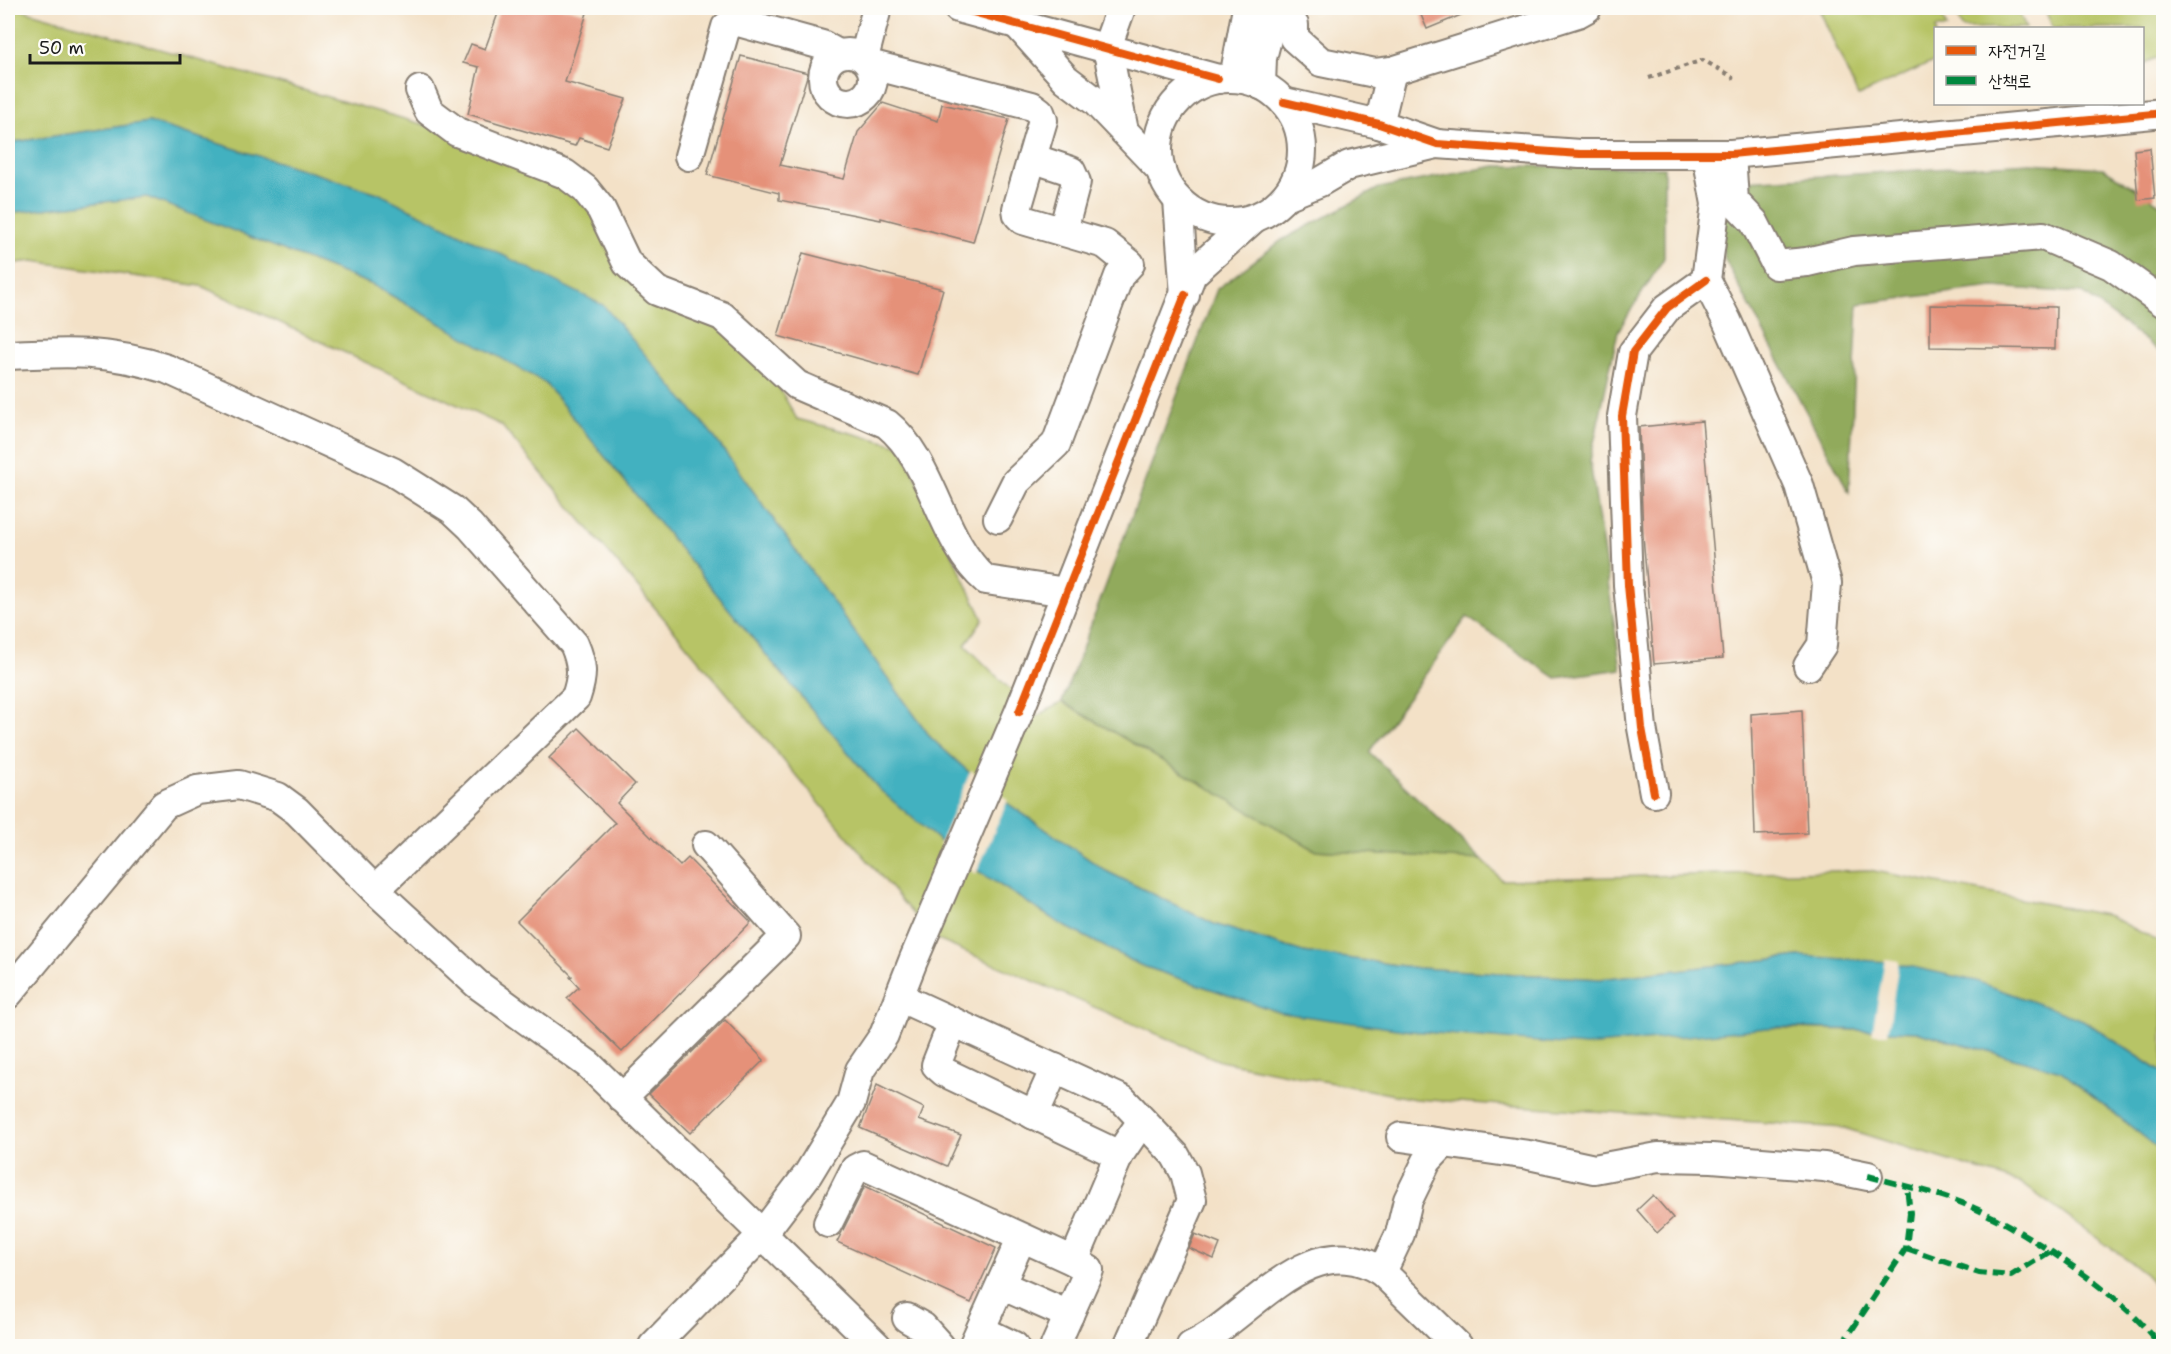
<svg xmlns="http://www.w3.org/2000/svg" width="2171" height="1354" font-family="'Shantell Sans','Poor Story',sans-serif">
<rect width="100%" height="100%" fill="#fdfcf7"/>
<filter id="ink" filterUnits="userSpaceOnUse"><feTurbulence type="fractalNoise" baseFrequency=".0167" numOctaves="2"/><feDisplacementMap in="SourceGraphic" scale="12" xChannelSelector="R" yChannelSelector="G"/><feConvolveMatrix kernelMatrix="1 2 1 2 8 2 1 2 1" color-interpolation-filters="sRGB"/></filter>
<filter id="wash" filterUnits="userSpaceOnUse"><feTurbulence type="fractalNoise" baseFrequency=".008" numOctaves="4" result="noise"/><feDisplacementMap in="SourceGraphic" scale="24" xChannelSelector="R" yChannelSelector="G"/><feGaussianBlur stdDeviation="1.35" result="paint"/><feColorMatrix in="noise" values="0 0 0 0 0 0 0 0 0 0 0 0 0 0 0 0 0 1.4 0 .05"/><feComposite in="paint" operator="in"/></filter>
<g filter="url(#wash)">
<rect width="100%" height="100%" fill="#f3e1c7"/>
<g fill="#b7c466" stroke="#6a7041" stroke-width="1.5">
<polygon points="8,8 16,8 429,126 588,194 661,303 730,330 766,365 797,419 901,446 983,619 965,645 1037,716 1062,702 1315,850 1482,860 1502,880 1869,870 2110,916 2163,944 2163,1073 2083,1020 1800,956 1600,979 1418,968 1303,952 1214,924 1106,871 991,792 931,738 709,430 378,193 149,122 8,143"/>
<polygon points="1828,8 1938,8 1947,28 1936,28 1935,61 1858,96 1820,11"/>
<polygon points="1953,8 2017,8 2026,28 1962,28"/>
<polygon points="2044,8 2163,8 2163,55 2143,64 2142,28 2053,28"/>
<polygon points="147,197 373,285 545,383 772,662 879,789 964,862 1059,923 1140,965 1282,1013 1919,1032 2061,1071 2163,1152 2163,1293 2141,1270 2021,1183 1844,1128 1415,1099 1220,1061 933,938 501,425 201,286 33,261 8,264 8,213"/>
</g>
<g fill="#91aa5b" stroke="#56633c" stroke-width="1.5">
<polygon points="2030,163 2103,168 2163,206 2163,354 2083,293 1993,287 1858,304 1849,492 1724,258 1713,183"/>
<polygon points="1495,166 1664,167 1664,258 1618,331 1590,461 1621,669 1556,678 1467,617 1369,752 1482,860 1315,850 1062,702 1217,289 1282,240 1379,188"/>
</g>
<polygon fill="#43b1c0" stroke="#30666e" stroke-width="1.5" points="149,122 378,193 603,305 709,430 931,738 991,792 1106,871 1214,924 1303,952 1418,968 1600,979 1800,956 1890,962 1976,981 2083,1020 2163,1073 2163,1152 2061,1071 1919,1032 1777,1027 1586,1046 1411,1031 1282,1013 1140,965 1059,923 964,862 879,789 772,662 545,383 373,285 147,197 8,213 8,143"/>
<g fill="#f3e1c7">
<polygon points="971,770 1008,800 976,874 939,845"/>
<polygon points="1885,959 1899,961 1888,1034 1872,1034"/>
</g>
<g id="blocks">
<g fill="#e59179">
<polygon points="500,8 567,8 587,13 565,82 626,99 607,147 579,138 575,146 468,114 479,67 463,63 471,44 485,49"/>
<polygon points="1418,8 1478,8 1427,29"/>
<polygon points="741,56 808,73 780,165 844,179 858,132 883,103 938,121 942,104 1009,119 973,242 881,218 881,220 779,200 779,193 707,175"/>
<polygon points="2150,148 2155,198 2138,200 2134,150"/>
<polygon points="803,253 943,289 918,375 778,336"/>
<polygon points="1930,305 2056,307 2055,349 1930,347"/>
<polygon points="1702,421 1723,658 1654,664 1643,536 1639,427"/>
<polygon points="1802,710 1807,833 1755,835 1751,714"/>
<polygon points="579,728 635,784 617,803 680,866 688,858 751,922 622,1052 567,998 579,987 570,977 572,976 517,921 615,823 549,758"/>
<polygon points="725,1020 764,1060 690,1133 649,1094"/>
<polygon points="877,1085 924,1108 919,1120 961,1135 947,1166 860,1128"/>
<polygon points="865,1186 996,1248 971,1303 837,1242"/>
<polygon points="1653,1195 1673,1218 1657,1233 1637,1210"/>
<polygon points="1195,1234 1220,1244 1214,1259 1189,1248"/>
</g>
</g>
</g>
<g filter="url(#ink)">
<use href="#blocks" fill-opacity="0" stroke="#887e72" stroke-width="1.5"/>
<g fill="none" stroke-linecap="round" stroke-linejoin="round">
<defs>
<g id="minor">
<polyline points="958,8 1218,79"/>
<polyline points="1121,8 1107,47 1124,131"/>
<polyline points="1016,23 1066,79 1095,101 1161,170"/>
<polyline points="1294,25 1294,38 1321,62 1375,73 1392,71 1578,13 1587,8"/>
<circle cx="848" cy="78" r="25"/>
<polyline points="864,58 877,8"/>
<polyline points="869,64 1032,106 1040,112 1043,120 1017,209 1018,215 1023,220 1105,244 1130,264 1119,276 1056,444 1016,482 998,518"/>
<polyline points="1234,78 1247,8"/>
<circle cx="1230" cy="150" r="72"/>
<polyline points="1261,85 1262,58 1275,8"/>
<path d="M 420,90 L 429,111 L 457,132 L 565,174 L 585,189 L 601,209 L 627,263 L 657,291 L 722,316 L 797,385 L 887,424 C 934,462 940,541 986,580 L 1066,592"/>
<polyline points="1284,102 1379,124 1437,144 1580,154 1731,154 2164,113"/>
<polyline points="1379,124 1392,71"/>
<polyline points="1731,154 1734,201 1754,222 1776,265 1807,262 1854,251 2043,236 2111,265 2164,303"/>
<polyline points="1707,155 1716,204 1706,280 1727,321 1799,485 1827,583 1822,645 1808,666"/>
<polyline points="689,156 726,27 735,21 822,45 838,54"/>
<polyline points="1032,158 1071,171 1076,182 1063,231"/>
<polyline points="1286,196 1320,182 1349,165 1437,144"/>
<polyline points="1178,200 1185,295"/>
<path d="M 8,355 C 68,352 109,350 167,369 L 393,472 L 453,510 L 470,526 L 574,644 C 583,665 583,676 576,697 L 375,890"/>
<polyline points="1654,793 1642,728 1628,585 1622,416 1633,352 1667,308 1706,280"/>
<polyline points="8,994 164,805 197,790 239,785 278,797 297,811 375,890 477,984 589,1065 877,1346"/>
<polyline points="901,998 1123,1100 1175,1155 1185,1173 1192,1200 1128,1346"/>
<polyline points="953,1022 936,1065 944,1072 1119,1155"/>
<polyline points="622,1098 786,936 706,845"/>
<polyline points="1034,1115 1055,1068"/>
<polyline points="1401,1137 1529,1155 1594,1169 1658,1157 1712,1158 1824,1167 1868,1176"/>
<polyline points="828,1223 855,1169 863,1165 1074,1261 1119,1155 1142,1121"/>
<polyline points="1382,1272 1400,1234 1408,1200 1427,1161 1443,1144"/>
<polyline points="1001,1285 1069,1315"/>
<polyline points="907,1318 923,1327 940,1346"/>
<polyline points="981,1330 1014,1346"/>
<polyline points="653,1346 761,1236 808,1174 851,1103 860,1070 884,1035 913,961 1019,712 1192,274 1253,219"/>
<polyline points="973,1346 1021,1239"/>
<polyline points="1055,1346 1089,1270 1074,1261"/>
<path d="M 1191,1346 C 1250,1318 1311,1224 1382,1272 L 1458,1346"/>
</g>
</defs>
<use href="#minor" stroke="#887e72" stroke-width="32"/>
<polyline stroke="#887e72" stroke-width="4" stroke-dasharray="4.5 4.5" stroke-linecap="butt" points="1649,78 1703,60 1734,78"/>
<use href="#minor" stroke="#fff" stroke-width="28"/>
<g stroke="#00873e" stroke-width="6" stroke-dasharray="12 6" stroke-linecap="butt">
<path d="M 1868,1176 C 1903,1186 1941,1193 1974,1208 C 2028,1232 2127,1298 2160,1346"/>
<polyline points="1906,1248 1979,1273 2011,1276 2049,1252"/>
<polyline points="1841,1346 1906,1248 1910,1213 1907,1187"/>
</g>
<defs>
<g id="cycleway">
<polyline points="958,8 1218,79"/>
<polyline points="1284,102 1379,124 1437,144 1580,154 1731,154 2164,113"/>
<polyline points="1019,712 1185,295"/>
<polyline points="1654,793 1642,728 1628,585 1622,416 1633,352 1667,308 1706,280"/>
</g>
</defs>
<use href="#cycleway" stroke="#fdfcf7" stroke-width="11"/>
<use href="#cycleway" stroke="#e8590c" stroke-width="8"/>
</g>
</g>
<rect width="2171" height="1354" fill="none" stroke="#fdfcf7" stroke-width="30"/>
<rect x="1934" y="27" width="210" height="78" fill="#fdfcf7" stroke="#a3a29f" stroke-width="1.5"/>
<rect x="1946" y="46" width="30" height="9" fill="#e8590c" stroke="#a3a29f" stroke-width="1.5"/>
<text x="1988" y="57" font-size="18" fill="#1c1c1c">자전거길</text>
<rect x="1946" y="76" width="30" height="9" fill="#00873e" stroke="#a3a29f" stroke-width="1.5"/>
<text x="1988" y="87" font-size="18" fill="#1c1c1c">산책로</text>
<path d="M30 54v9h150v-9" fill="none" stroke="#1c1c1c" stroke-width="3"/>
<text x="39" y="54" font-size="18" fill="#1c1c1c" stroke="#fdfcf7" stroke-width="4.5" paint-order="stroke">50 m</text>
</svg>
